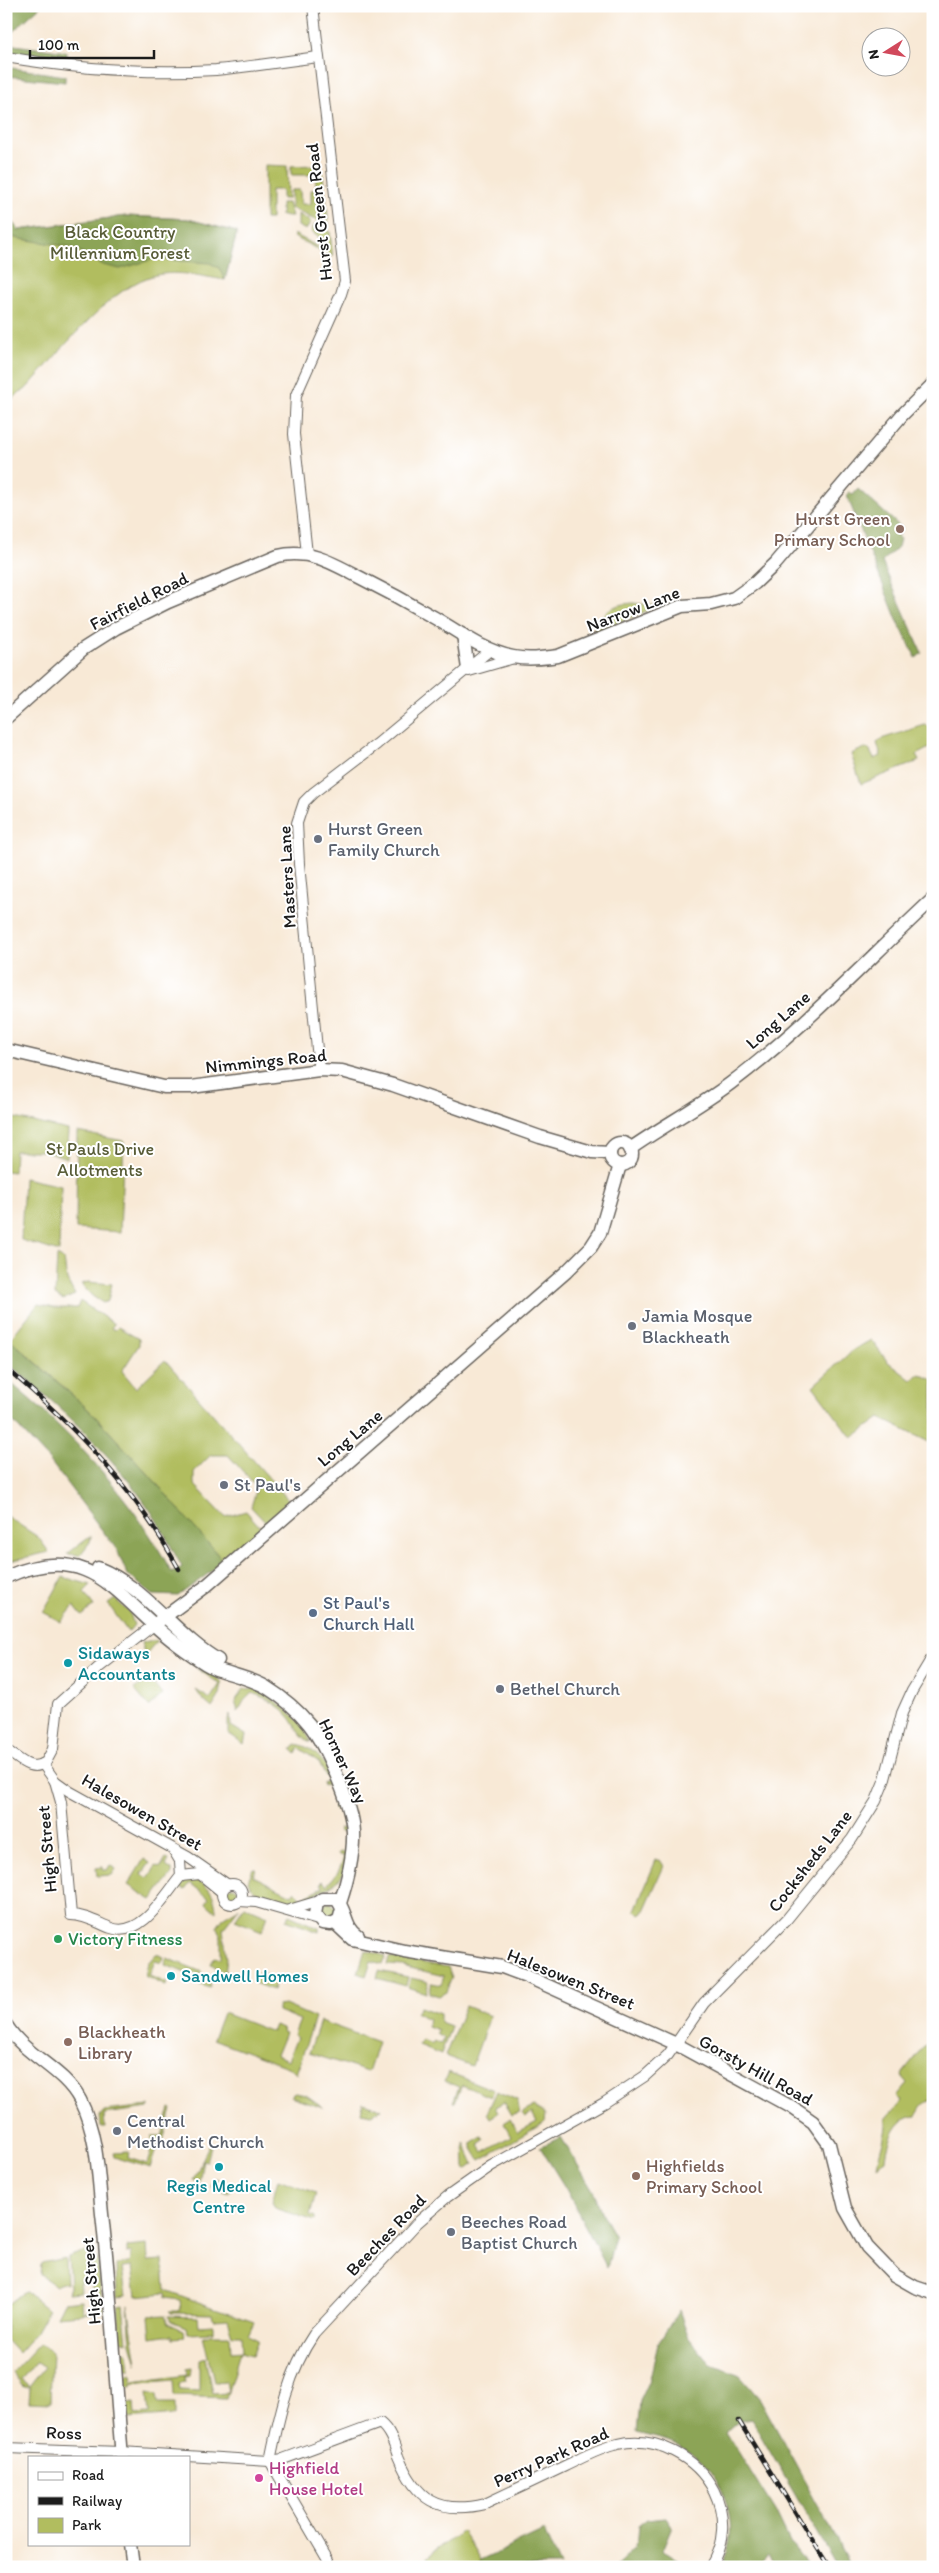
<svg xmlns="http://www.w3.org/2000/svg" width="939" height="2573" font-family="Itim,sans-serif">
<rect width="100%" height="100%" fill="#fff"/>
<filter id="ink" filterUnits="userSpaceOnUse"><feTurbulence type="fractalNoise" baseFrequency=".02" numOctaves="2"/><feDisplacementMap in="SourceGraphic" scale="10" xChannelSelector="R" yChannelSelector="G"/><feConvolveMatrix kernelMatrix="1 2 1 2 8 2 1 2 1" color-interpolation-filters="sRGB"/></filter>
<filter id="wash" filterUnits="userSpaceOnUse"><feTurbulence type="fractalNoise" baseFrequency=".0096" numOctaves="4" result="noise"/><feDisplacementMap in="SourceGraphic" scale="20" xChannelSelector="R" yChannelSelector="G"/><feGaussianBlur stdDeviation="1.12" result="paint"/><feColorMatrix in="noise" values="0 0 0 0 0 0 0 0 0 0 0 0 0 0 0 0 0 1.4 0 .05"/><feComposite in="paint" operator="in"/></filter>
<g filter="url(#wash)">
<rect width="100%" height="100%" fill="#f8e9d6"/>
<g fill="#b1bd5f" stroke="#666c3e" fill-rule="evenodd">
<polygon points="265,165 287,166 288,199 282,199 282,190 271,190 271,219 265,219"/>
<polygon points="315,165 323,172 324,185 316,185 315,175 291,175 291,166"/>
<polygon points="325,189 329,227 291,208 291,190 300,190 301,204 311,204 311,190"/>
<polygon points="281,203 288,203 292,216 281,216"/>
<polygon points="298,214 311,222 306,230 298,226"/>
<path d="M 6,216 L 19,230 L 126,216 L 188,219 L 237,232 L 225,280 C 200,276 173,269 149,277 C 105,292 57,356 25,390 L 20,392 L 6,406 Z"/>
<polygon points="315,224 330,232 333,257 294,237 294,234 320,248 324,240 311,232"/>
<path d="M 633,603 L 659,606 L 591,634 C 604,613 607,605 633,603 Z"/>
<polygon points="925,725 933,727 933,746 916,755 919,761 861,784 851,754 865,748 869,749 874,759 881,756 877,743 881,739"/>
<polygon points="6,1116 68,1130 67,1158 45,1151 15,1151 14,1172 6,1171"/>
<polygon points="77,1132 124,1141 120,1232 76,1229"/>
<polygon points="24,1178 61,1186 59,1252 21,1240"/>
<polygon points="57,1256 64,1260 67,1280 75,1295 63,1300 55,1295"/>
<polygon points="88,1282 112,1284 108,1301 103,1303 92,1296 81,1284"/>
<polygon points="80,1301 114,1324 111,1328 115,1330 118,1327 139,1339 139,1345 122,1371 136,1388 165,1360 293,1505 268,1525 251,1507 257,1487 228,1455 211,1455 194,1472 194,1484 225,1517 246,1511 262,1529 224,1562 151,1477 90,1411 10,1339 38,1304 54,1308 77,1308"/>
<polygon points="871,1340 887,1361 911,1380 920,1374 933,1380 933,1444 880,1418 852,1438 813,1386 853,1350"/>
<polygon points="6,1516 38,1537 49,1552 6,1562"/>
<polygon points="91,1536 90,1542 80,1555 67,1554"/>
<polygon points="63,1577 91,1585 84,1592 94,1606 82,1616 74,1606 61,1622 43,1612"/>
<polygon points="115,1599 130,1613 134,1625 128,1632 108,1604"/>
<polygon points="148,1641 157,1641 145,1655 141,1643"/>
<polygon points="196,1668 216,1676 222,1682 220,1695 212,1708 202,1699 196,1690 210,1699 220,1684"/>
<polygon points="150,1679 162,1695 149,1707 134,1689"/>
<path d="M 254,1688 C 278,1701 300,1716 311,1742 C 298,1737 298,1729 291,1719 C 282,1707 267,1698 252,1693 L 244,1701 L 238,1712 L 235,1701 L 244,1689 Z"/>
<polygon points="230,1714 231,1726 246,1735 244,1744 228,1733 228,1719"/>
<path d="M 296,1744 C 338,1750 358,1837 344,1872 C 339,1884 327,1887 315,1894 C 302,1902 287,1904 272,1899 C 262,1895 251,1892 248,1881 L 253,1868 L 256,1869 L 253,1876 L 292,1895 L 295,1891 L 302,1898 L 323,1887 L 321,1883 L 323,1881 L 326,1885 C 335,1878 342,1867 344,1856 L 338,1855 L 339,1852 L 345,1853 L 345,1832 L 339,1832 L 339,1829 L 345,1828 L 340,1808 L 335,1810 L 333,1805 L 338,1802 L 330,1783 L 324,1786 L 323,1783 L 328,1780 L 319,1762 L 299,1748 L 296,1754 L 292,1750 Z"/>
<polygon points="166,1858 169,1860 166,1866 172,1870 172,1874 152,1900 128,1885 144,1859 150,1863 142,1874 148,1878 156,1866 160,1868"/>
<polygon points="656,1860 660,1860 664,1866 643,1913 640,1915 635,1910"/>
<polygon points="110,1865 116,1869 112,1875 97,1876 96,1868 103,1867 103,1870 107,1870"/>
<path d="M 188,1879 C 206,1878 216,1895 216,1912 L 206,1903 L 209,1898 L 190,1883 L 185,1890 L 179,1887 Z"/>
<circle cx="232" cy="1894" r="7"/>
<polygon points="329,1901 339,1911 329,1922 318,1910"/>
<polygon points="244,1906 268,1916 262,1931 235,1920"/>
<polygon points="239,1908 223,1929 227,1959 225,1973 211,1964 214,1957 221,1958 221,1938 217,1927 224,1917"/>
<polygon points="289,1915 319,1928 319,1932 286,1920"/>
<polygon points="365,1950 386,1956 383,1964 371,1961 366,1976 358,1973"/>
<polygon points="156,1954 164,1957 162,1963 155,1961 149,1976 167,1983 166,1986 145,1976 148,1963"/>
<polygon points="389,1957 448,1967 452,1977 446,1992 439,1996 429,1993 432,1983 441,1985 444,1976 402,1966 387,1965"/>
<polygon points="167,1958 202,1972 200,1975 194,1973 192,1975 165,1965"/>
<polygon points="379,1971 408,1977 406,1986 377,1978"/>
<polygon points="258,1972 276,1979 273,1990 254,1983"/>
<polygon points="205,1974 211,1981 210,1988 200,1985"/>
<polygon points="411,1978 429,1982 426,1993 408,1987"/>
<polygon points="285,2005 315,2018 296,2074 290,2068 213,2039 223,2013 272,2032 275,2025 283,2028 282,2032 285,2033 276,2055 288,2060 297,2037 294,2035 300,2020 278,2011 278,2006"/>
<polygon points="465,2006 490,2016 472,2066 445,2056"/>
<polygon points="420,2007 440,2014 440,2022 451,2026 441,2055 419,2046 422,2040 432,2044 433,2041 442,2044 444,2038 436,2034 438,2030 427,2026 429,2019 416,2013"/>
<polygon points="320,2021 378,2042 368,2072 309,2053"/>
<path d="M 927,2043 L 933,2049 L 933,2098 L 923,2105 L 916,2116 C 896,2116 887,2145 886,2160 L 877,2167 C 879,2150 887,2136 886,2119 L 902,2101 L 897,2096 L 908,2083 L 902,2076 L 903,2073 Z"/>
<polygon points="448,2072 494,2090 491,2097 462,2085 455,2102 453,2102 459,2087 444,2081"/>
<polygon points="497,2091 517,2100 519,2112 512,2115 504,2102 495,2107 498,2113 490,2118 487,2113"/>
<polygon points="295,2093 306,2095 323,2107 290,2096"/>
<polygon points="363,2103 381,2109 372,2114 361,2112"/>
<polygon points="149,2106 149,2108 104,2114 105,2127 101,2127 100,2116 104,2111"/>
<polygon points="533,2107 545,2113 544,2123 480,2160 472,2147 472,2142 482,2136 484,2140 478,2144 483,2152 511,2136 504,2123 510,2119 518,2132 537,2122 532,2113 525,2117 522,2113"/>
<polygon points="170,2108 172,2109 163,2141 159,2140 150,2168 114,2157 113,2153 129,2152 128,2158 147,2164 152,2148 152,2136 162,2136"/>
<polygon points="464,2142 474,2164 467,2169 465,2168"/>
<polygon points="209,2146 211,2147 207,2161 203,2160 199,2182 193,2180"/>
<polygon points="214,2178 218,2179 216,2186 227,2190 230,2182 232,2183 229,2193 211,2187"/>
<polygon points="278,2179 316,2193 310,2215 315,2217 315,2221 275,2208 272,2202"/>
<polygon points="147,2245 148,2261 163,2260 165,2290 254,2322 248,2335 258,2340 252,2355 240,2352 226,2398 174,2396 173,2380 132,2384 132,2387 126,2387 125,2375 131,2373 132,2382 187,2375 186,2369 191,2368 190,2376 184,2377 185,2382 179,2383 180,2390 199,2391 199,2359 205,2357 212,2393 228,2392 226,2381 214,2382 203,2335 230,2335 231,2352 242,2351 241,2335 233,2335 228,2319 213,2320 212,2314 171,2313 169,2311 181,2311 180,2300 166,2298 165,2293 136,2296 132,2267 122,2268 126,2296 117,2297 116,2264 130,2263 132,2252 127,2253 127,2247"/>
<polygon points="88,2250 98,2261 103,2312 57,2316 64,2302 82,2300 83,2312 95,2311 91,2277 80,2279 81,2292 68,2293 70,2287 68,2257"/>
<polygon points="65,2258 66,2284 61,2282 56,2286 40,2275 41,2263"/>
<polygon points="25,2291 48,2310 34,2335 18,2353 6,2340 6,2306"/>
<polygon points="123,2305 127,2342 120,2340 118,2306"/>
<polygon points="128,2305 137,2364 131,2344"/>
<polygon points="165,2315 168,2323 183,2330 184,2337 173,2338 172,2335 151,2338 149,2316"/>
<polygon points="168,2316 197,2317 198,2326 213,2325 213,2332 187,2333 186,2327 171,2321"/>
<path d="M 40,2343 L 52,2352 L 50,2403 L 29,2402 L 30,2388 L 23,2387 L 12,2373 ZM 35,2362 L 44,2368 L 29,2387 L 21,2380 Z"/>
<polygon points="123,2350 128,2354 130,2369 124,2369"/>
<polygon points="147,2393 157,2395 158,2403 175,2403 175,2415 129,2419 127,2403 134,2402 135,2415 149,2414"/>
<polygon points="463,2531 480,2561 478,2567 432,2567 427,2557"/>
</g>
<g fill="#8ca456" stroke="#546039">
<polygon points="6,6 41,6 10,34 14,45 67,52 66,63 6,52"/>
<polygon points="6,67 65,76 65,82 6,76"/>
<polygon points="6,216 19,230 126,216 188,219 237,232 225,280 219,268 210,263 154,259 120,269 103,265 72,247 15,238 6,234"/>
<polygon points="858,489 903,529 897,536 900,539 898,547 882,562 922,653 916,658 897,620 847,496 849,491 853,495"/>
<path d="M 6,1336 L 91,1412 L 151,1477 L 224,1562 L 178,1596 L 153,1595 L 127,1574 L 117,1550 L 50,1461 L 6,1414 L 6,1379 C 72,1433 132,1497 172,1573 L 182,1567 C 172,1549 163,1530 152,1513 C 113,1455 60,1406 6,1362 Z"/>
<polygon points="561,2137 594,2192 602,2214 615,2237 607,2268 566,2189 540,2147"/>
<path d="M 679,2310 L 689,2338 L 711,2364 L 740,2376 L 760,2399 L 852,2567 L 837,2567 L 751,2419 L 739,2421 L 726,2432 L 775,2511 L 790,2542 L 809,2567 L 776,2567 L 768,2556 L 756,2567 L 720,2567 C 746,2525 720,2465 678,2445 C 666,2439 650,2437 637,2433 L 640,2401 L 649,2382 L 658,2344 Z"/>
<polygon points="666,2517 672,2526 662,2550 689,2567 616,2567 636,2546 638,2526 647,2519"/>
<polygon points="544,2531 560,2567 478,2567 480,2561"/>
</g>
</g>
<g filter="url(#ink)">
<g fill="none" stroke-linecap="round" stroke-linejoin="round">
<defs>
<g id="minor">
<path d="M 6,57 C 76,69 145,74 216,70 C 250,67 284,61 318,57"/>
<polyline points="307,554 294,434 296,395 341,294 345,281 313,6"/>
<polyline points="469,671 514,658"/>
<polyline points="319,1070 299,864 297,823 304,802 313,793 377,744 490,650"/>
<path d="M 6,1750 C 19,1758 30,1773 46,1762 L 53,1749 L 58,1704 L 98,1668 L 155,1624"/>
<polyline points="43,1764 55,1781 69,1791 188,1857 228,1885"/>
<path d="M 55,1781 L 61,1802 L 71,1915 C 85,1915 98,1923 111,1928 C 141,1939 165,1895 181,1876 L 180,1861 L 174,1851"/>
<polyline points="181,1876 200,1874 222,1892"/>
<circle cx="232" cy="1894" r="10"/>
<polyline points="239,1901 256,1902 318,1920"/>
<polyline points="289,1910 319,1901"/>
<path d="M 6,2448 L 121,2452 L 270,2461 L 283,2459 L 380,2423 C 390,2431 394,2444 398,2456 C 416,2500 439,2515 485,2504 C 512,2491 538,2479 565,2466 C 582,2458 599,2448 618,2444 C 655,2435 697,2457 714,2491 C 726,2516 725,2543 710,2567"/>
<path d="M 270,2461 C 279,2417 288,2372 314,2334 L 417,2223 L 447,2197 L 491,2166 L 604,2103 L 645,2076 L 668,2055 L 704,2003 L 787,1919 L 852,1839 L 876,1801 L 885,1779 L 902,1713 L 912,1691 L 933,1656"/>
<polyline points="270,2461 332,2567"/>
</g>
<g id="major">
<polyline points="463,635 468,669"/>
<path d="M 6,718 L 83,649 L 116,628 L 168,602 L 278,556 C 308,549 331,562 357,576 C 383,589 409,603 435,618 C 460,633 484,651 513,657 C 528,660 543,658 558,656 L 682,606 L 711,604 L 734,598 L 755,583 L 776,563 L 902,415 L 933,384"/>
<polyline points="6,1050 164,1087 191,1087 319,1070 342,1071 393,1085 540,1137 592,1152 610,1153"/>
<circle cx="621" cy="1154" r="11"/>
<path d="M 630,1149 C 663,1126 699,1107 731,1083 C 804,1028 866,961 933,899"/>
<path d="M 98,1568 C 146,1587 175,1635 218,1660"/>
<path d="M 6,1577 C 98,1536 121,1607 184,1649 C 194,1656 205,1665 216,1669 C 233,1675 250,1678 266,1687 C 282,1697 297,1709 309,1724 C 326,1746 352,1805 353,1832 C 354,1855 347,1882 340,1903"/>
<polyline points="155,1624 205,1587 566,1272 591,1247 600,1233 620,1165"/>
<path d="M 342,1909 L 339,1920 L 331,1924 L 322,1923 L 315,1914 L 317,1903 L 322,1899 L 336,1899 C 347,1910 344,1927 358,1936"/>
<polyline points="335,1923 352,1939 404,1951 502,1967 526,1976 674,2043 793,2108 813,2122 829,2144 845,2208 867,2247 894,2275 915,2287 933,2293"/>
<path d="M 6,2025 C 26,2057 63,2068 80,2100 C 98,2136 98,2175 102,2214 C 111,2295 115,2376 122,2457"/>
<polyline points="130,2544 133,2567"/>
</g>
</defs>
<use href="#minor" stroke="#69645d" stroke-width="12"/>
<use href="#major" stroke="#69645d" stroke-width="15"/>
<use href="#minor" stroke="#fff" stroke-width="10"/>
<use href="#major" stroke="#fff" stroke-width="12"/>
<defs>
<g id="rail">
<path d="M 6,1368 C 75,1426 135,1489 179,1569"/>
<polyline points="739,2421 829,2567"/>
</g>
</defs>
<use href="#rail" stroke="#1c1c1c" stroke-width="4.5"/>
<use href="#rail" stroke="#fff" stroke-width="2.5" stroke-dasharray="8" stroke-linecap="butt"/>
</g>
</g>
<g fill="#8d6e63" stroke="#fff" stroke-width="2">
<circle cx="900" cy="529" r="5"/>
<circle cx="68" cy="2042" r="5"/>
<circle cx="636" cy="2176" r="5"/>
</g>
<g fill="#6b7280" stroke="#fff" stroke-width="2">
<circle cx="318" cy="839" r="5"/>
<circle cx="632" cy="1326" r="5"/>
<circle cx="224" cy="1485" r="5"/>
<circle cx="500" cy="1689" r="5"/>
<circle cx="117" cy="2131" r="5"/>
<circle cx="451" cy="2232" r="5"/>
</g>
<circle fill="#5c6f8a" stroke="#fff" stroke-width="2" cx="313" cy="1613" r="5"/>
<g fill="#0f9aa8" stroke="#fff" stroke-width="2">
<circle cx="68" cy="1663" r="5"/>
<circle cx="171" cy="1976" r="5"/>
<circle cx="219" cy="2167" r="5"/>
</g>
<circle fill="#2e9e5b" stroke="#fff" stroke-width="2" cx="58" cy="1939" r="5"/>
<circle fill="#d1479c" stroke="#fff" stroke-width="2" cx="259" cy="2478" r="5"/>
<g text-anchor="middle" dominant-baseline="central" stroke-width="4" stroke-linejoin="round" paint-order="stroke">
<g font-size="18" fill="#1c1c1c" stroke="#fff">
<text transform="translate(319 212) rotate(-96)">Hurst Green Road</text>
<text transform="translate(139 601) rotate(-27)">Fairfield Road</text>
<text transform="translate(633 609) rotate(-21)">Narrow Lane</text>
<text transform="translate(287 877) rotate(-93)">Masters Lane</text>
<text transform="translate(778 1020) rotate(-41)">Long Lane</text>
<text transform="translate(266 1061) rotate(-6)">Nimmings Road</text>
<text transform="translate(350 1438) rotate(-40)">Long Lane</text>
<text transform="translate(343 1761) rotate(65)">Horner Way</text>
<text transform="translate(142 1812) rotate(30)">Halesowen Street</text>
<text transform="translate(47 1849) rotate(-95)">High Street</text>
<text transform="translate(810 1861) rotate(-52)">Cocksheds Lane</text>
<text transform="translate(571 1979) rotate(22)">Halesowen Street</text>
<text transform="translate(756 2070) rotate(29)">Gorsty Hill Road</text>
<text transform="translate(386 2235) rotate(-46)">Beeches Road</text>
<text transform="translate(91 2281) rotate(-95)">High Street</text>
<text transform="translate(64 2433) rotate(2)">Ross</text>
<text transform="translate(551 2457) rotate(-24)">Perry Park Road</text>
</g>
<g font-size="18" fill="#585c37" stroke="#fff">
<text x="120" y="232">Black Country<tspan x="120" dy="21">Millennium Forest</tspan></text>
<text x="100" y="1149">St Pauls Drive<tspan x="100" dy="21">Allotments</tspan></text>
</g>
<g font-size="18" fill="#785e54" stroke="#fff" text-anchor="start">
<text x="890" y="519" text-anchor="end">Hurst Green<tspan x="890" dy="21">Primary School</tspan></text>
<text x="78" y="2032">Blackheath<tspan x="78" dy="21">Library</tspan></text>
<text x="646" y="2166">Highfields<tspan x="646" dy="21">Primary School</tspan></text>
</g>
<g font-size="18" fill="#5b616d" stroke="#fff" text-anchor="start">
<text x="328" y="829">Hurst Green<tspan x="328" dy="21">Family Church</tspan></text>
<text x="642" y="1316">Jamia Mosque<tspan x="642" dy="21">Blackheath</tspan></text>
<text x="234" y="1485">St Paul's</text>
<text x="510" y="1689">Bethel Church</text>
<text x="127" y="2121">Central<tspan x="127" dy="21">Methodist Church</tspan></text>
<text x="461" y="2222">Beeches Road<tspan x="461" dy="21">Baptist Church</tspan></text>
</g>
<g font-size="18" fill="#4e5e75" stroke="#fff" text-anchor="start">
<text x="323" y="1603">St Paul's<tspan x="323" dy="21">Church Hall</tspan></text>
</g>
<g font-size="18" fill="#0d838f" stroke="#fff" text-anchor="start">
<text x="78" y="1653">Sidaways<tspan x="78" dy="21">Accountants</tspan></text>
<text x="181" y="1976">Sandwell Homes</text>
<text x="219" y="2186" text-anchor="middle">Regis Medical<tspan x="219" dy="21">Centre</tspan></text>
</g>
<g font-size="18" fill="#27864d" stroke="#fff" text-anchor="start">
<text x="68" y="1939">Victory Fitness</text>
</g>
<g font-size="18" fill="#b23c85" stroke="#fff" text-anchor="start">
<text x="269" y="2468">Highfield<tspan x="269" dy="21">House Hotel</tspan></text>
</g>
</g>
<rect width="939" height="2573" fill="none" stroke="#fff" stroke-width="25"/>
<rect x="28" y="2456" width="162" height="90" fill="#ffffff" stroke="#a4a4a4"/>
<rect x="38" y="2472" width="25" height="8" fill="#ffffff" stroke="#a4a4a4"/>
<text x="72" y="2480" font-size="15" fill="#1c1c1c">Road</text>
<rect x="38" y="2497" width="25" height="8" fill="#1c1c1c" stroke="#a4a4a4"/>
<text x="72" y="2506" font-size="15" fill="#1c1c1c">Railway</text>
<rect x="38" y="2518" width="25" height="15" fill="#b1bd5f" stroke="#a4a4a4"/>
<text x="72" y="2530" font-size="15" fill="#1c1c1c">Park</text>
<g transform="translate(886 52) rotate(259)"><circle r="24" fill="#ffffff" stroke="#a4a4a4"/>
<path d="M0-4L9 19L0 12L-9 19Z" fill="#d1495b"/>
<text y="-8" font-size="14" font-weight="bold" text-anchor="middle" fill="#1c1c1c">N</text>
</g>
<path d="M30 50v8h124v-8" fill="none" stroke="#1c1c1c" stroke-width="2.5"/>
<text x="38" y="50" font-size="15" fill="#1c1c1c" stroke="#ffffff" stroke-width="4" paint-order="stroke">100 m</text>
</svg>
